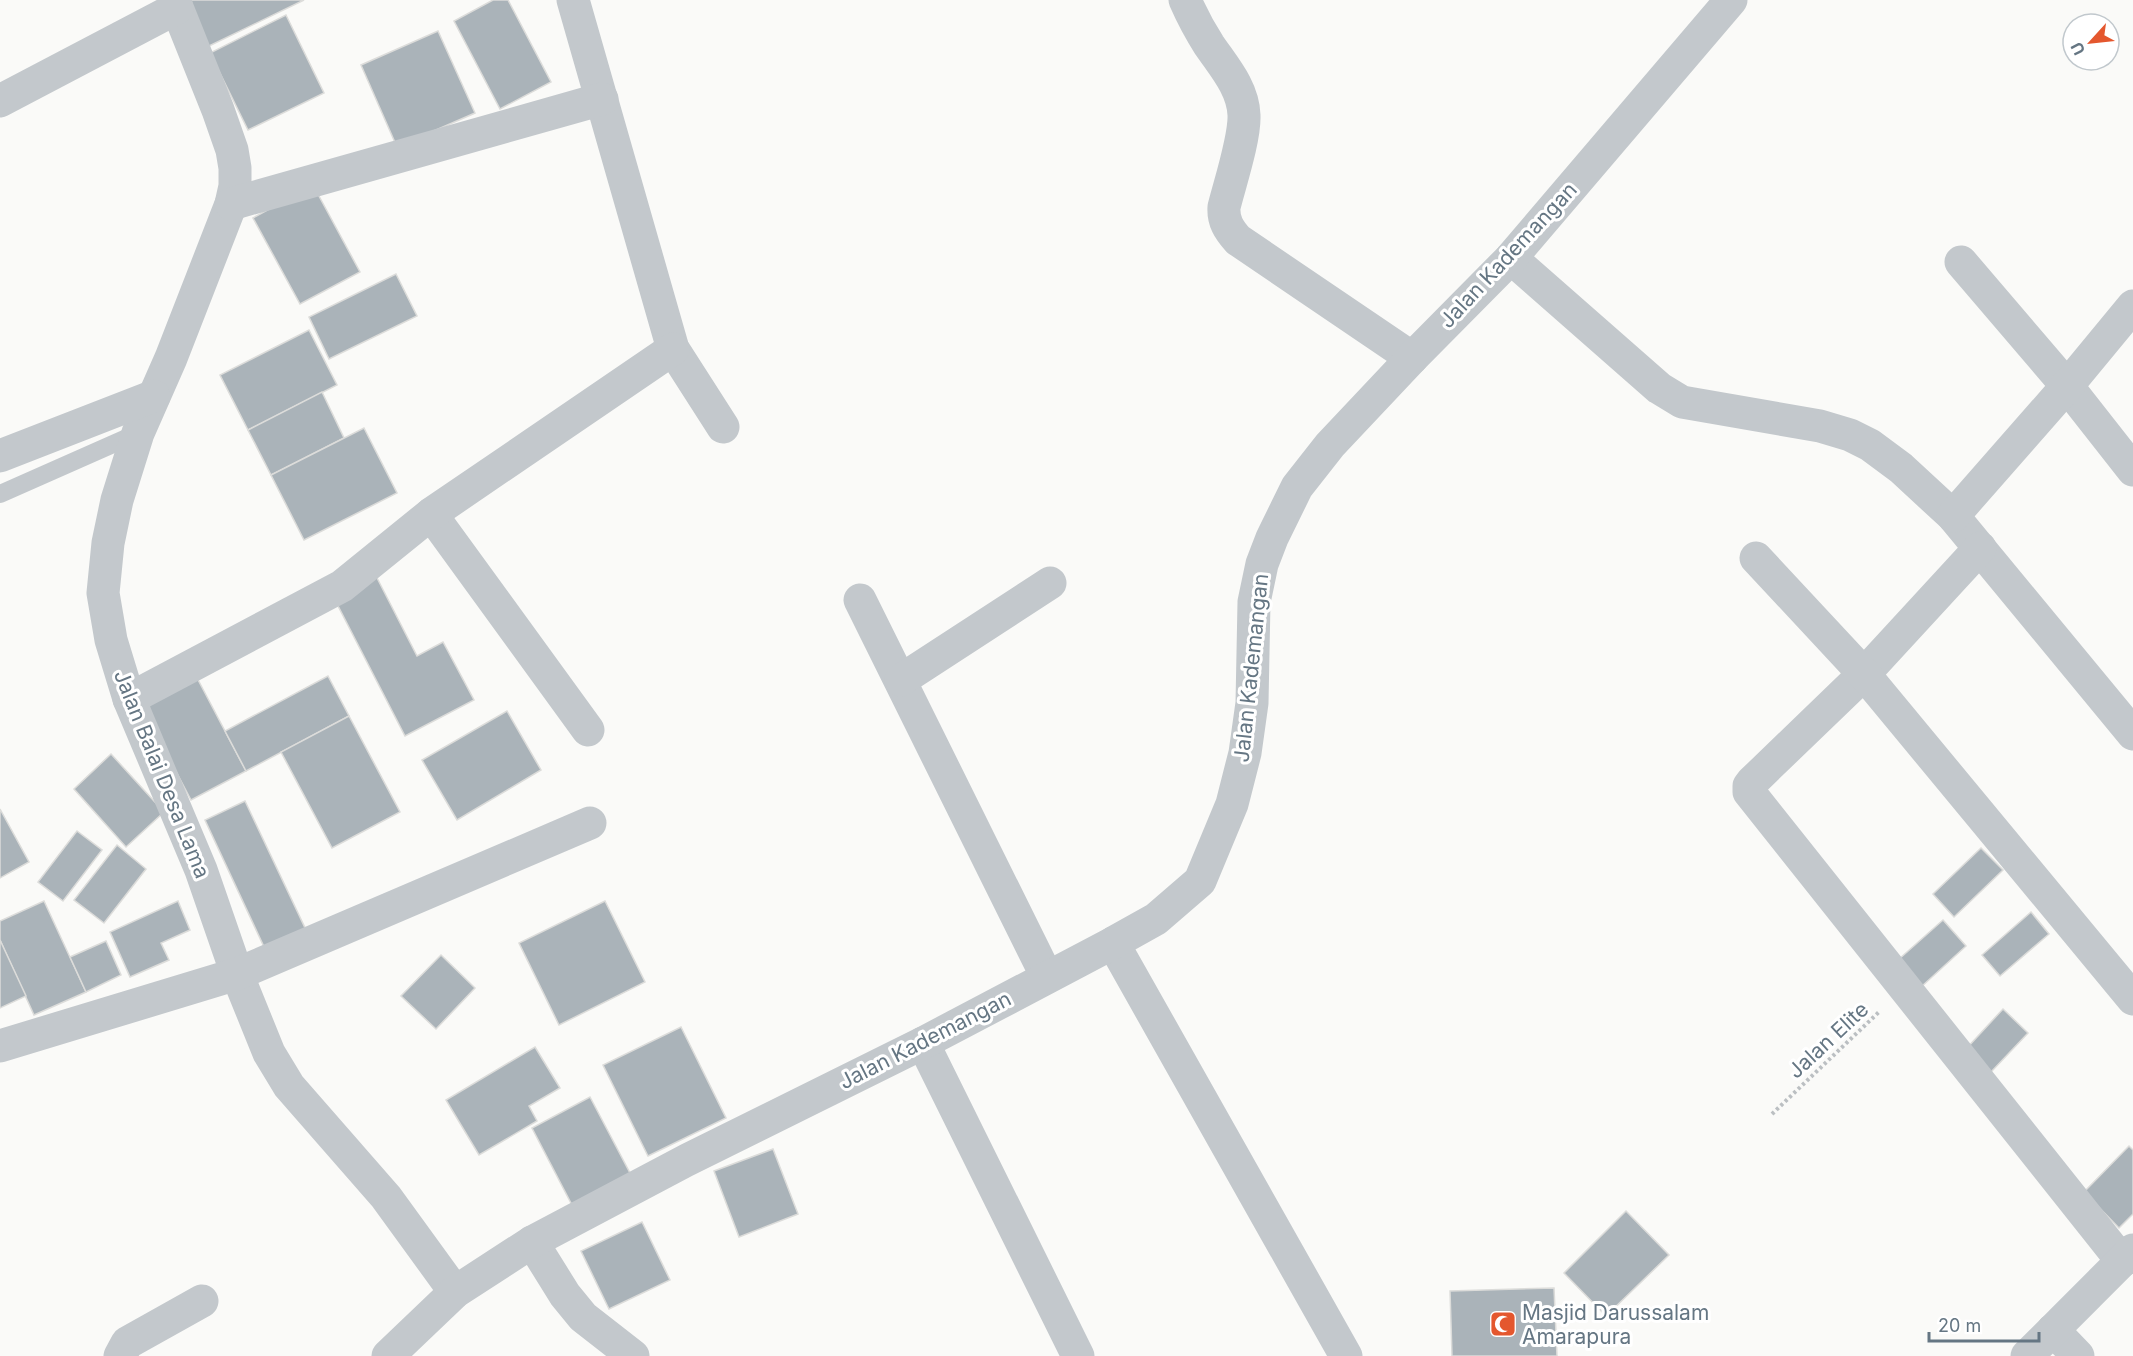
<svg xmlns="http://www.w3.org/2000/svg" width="2133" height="1356" font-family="Inter,sans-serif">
<rect width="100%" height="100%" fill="#fafaf8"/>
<g fill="#aab3b9" stroke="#dcdcda" stroke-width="1.5">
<polygon points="184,0 304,0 207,47"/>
<polygon points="493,0 508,0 551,82 500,109 454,21"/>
<polygon points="286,15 324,93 248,130 210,53"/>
<polygon points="438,31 475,113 397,147 361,65"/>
<polygon points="313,185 360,272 300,304 253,218"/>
<polygon points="396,274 417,316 329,359 309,317"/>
<polygon points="309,330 337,385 248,430 220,375"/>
<polygon points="322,392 344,438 271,475 248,430"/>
<polygon points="364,428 397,493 304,540 271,475"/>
<polygon points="376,576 417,656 443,642 474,700 405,736 334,598"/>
<polygon points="196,676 246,771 191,800 141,705"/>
<polygon points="328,676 349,716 246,771 225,731"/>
<polygon points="507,711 541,770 457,820 422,760"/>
<polygon points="349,716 400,812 332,848 281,752"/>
<polygon points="111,754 164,812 126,847 74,789"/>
<polygon points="245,801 306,930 265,949 205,820"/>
<polygon points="0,809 29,862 0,878"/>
<polygon points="77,831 102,850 63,901 38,882"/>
<polygon points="117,845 146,869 104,923 74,900"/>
<polygon points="1981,848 2003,870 1954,917 1933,894"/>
<polygon points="44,901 86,992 34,1015 0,940 0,921"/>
<polygon points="178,901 190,930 161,943 169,960 130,977 110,932"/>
<polygon points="605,901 645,982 559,1025 519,943"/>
<polygon points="2031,912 2049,934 2000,976 1982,955"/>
<polygon points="1943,920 1966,946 1921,987 1898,960"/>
<polygon points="0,940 26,996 0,1008"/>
<polygon points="106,941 121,975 86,992 70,957"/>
<polygon points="441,955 475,988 436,1029 401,996"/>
<polygon points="2003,1009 2028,1033 1991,1072 1966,1049"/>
<polygon points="681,1027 726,1118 648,1156 603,1065"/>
<polygon points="535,1047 560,1088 529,1106 537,1121 479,1155 446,1100"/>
<polygon points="590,1097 631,1175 572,1205 532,1128"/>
<polygon points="2129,1146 2133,1150 2133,1214 2119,1228 2084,1192"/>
<polygon points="773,1149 798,1214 739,1237 714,1171"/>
<polygon points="1626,1211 1669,1255 1606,1316 1564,1273"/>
<polygon points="642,1222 670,1280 609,1309 581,1251"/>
<polygon points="1554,1288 1557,1356 1452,1356 1450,1291"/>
</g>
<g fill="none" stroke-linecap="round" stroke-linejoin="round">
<polyline stroke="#bbbfc2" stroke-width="4" stroke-dasharray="3 3" stroke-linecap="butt" points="1772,1114 1880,1011"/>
<polyline stroke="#c3c8cc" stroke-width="18" points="0,494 138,433"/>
<g stroke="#c3c8cc" stroke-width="33">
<polyline points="174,0 218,110 232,150 235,168 235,186 231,204 171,358 138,433 117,500 108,543 103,593 111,640 129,699 201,870 237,974 269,1053 289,1086 386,1197 455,1292"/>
<polyline points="573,0 673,349 723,427"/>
<path d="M 1185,0 C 1192,16 1200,31 1209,45 C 1224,67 1243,88 1244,115 C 1245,138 1230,183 1224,207 C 1223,221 1229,230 1238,240 L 1412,358"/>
<polyline points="0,101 177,8"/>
<polyline points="231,204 602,99"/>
<polyline points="1511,258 1659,388 1682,402 1820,426 1850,435 1870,445 1901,468 1953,516 2133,734"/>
<polyline points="1961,262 2067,386 2133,470"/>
<polyline points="0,456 154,396"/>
<polyline points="431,514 588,730"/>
<polyline points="1953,516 2067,386 2133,306"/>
<polyline points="1980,548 1864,674 1752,782 1749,786 1749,792 2122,1261"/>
<polyline points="1756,558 1864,674 2133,999"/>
<polyline points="860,600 1047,977"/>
<polyline points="901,680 1050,583"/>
<polyline points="129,699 342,586 431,514 673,349"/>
<polyline points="1113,943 1346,1356"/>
<polyline points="923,1043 1078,1356"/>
<polyline points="0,1046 237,974 590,823"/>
<polyline points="532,1242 565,1295 583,1317 633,1356"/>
<polyline points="2053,1330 2078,1356"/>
<polyline points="120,1356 127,1343 202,1301"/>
<polyline points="388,1356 455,1292 532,1242 687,1160 923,1043 1113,943 1156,919 1200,881 1232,804 1245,753 1252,703 1254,602 1262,564 1272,538 1297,487 1330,445 1412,358 1511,258 1731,0"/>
<polyline points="2027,1356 2133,1250"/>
</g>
</g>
<defs>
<symbol id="mosque-square" viewBox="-11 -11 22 22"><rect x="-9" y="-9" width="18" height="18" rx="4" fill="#e4572e" stroke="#fff"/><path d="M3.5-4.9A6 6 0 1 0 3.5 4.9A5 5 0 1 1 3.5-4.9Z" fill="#fff"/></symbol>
</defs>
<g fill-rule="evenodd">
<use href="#mosque-square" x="1488" y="1309" width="30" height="30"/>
</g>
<g text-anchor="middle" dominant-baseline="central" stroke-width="6" stroke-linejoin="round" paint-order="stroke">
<g font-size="21" fill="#657683" stroke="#fff">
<text transform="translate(1508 255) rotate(-47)">Jalan Kademangan</text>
<text transform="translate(1251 668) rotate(-84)">Jalan Kademangan</text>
<text transform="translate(162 774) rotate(68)">Jalan Balai Desa Lama</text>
<text transform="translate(925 1040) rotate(-27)">Jalan Kademangan</text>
<text transform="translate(1828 1040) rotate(-43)">Jalan Elite</text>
</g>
<g font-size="21" fill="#657683" stroke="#fff" text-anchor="start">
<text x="1522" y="1312">Masjid Darussalam<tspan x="1522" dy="24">Amarapura</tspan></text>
</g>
</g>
<g transform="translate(2091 42) rotate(243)"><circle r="28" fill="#ffffff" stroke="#c1c8cd" stroke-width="1.5"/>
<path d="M0-4.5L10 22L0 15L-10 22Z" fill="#e4572e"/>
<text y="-9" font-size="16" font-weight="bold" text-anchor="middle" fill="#657683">U</text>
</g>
<path d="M1929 1332v9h110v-9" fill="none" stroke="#657683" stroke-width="3"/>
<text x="1938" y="1332" font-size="18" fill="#657683" stroke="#ffffff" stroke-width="4.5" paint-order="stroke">20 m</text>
</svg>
